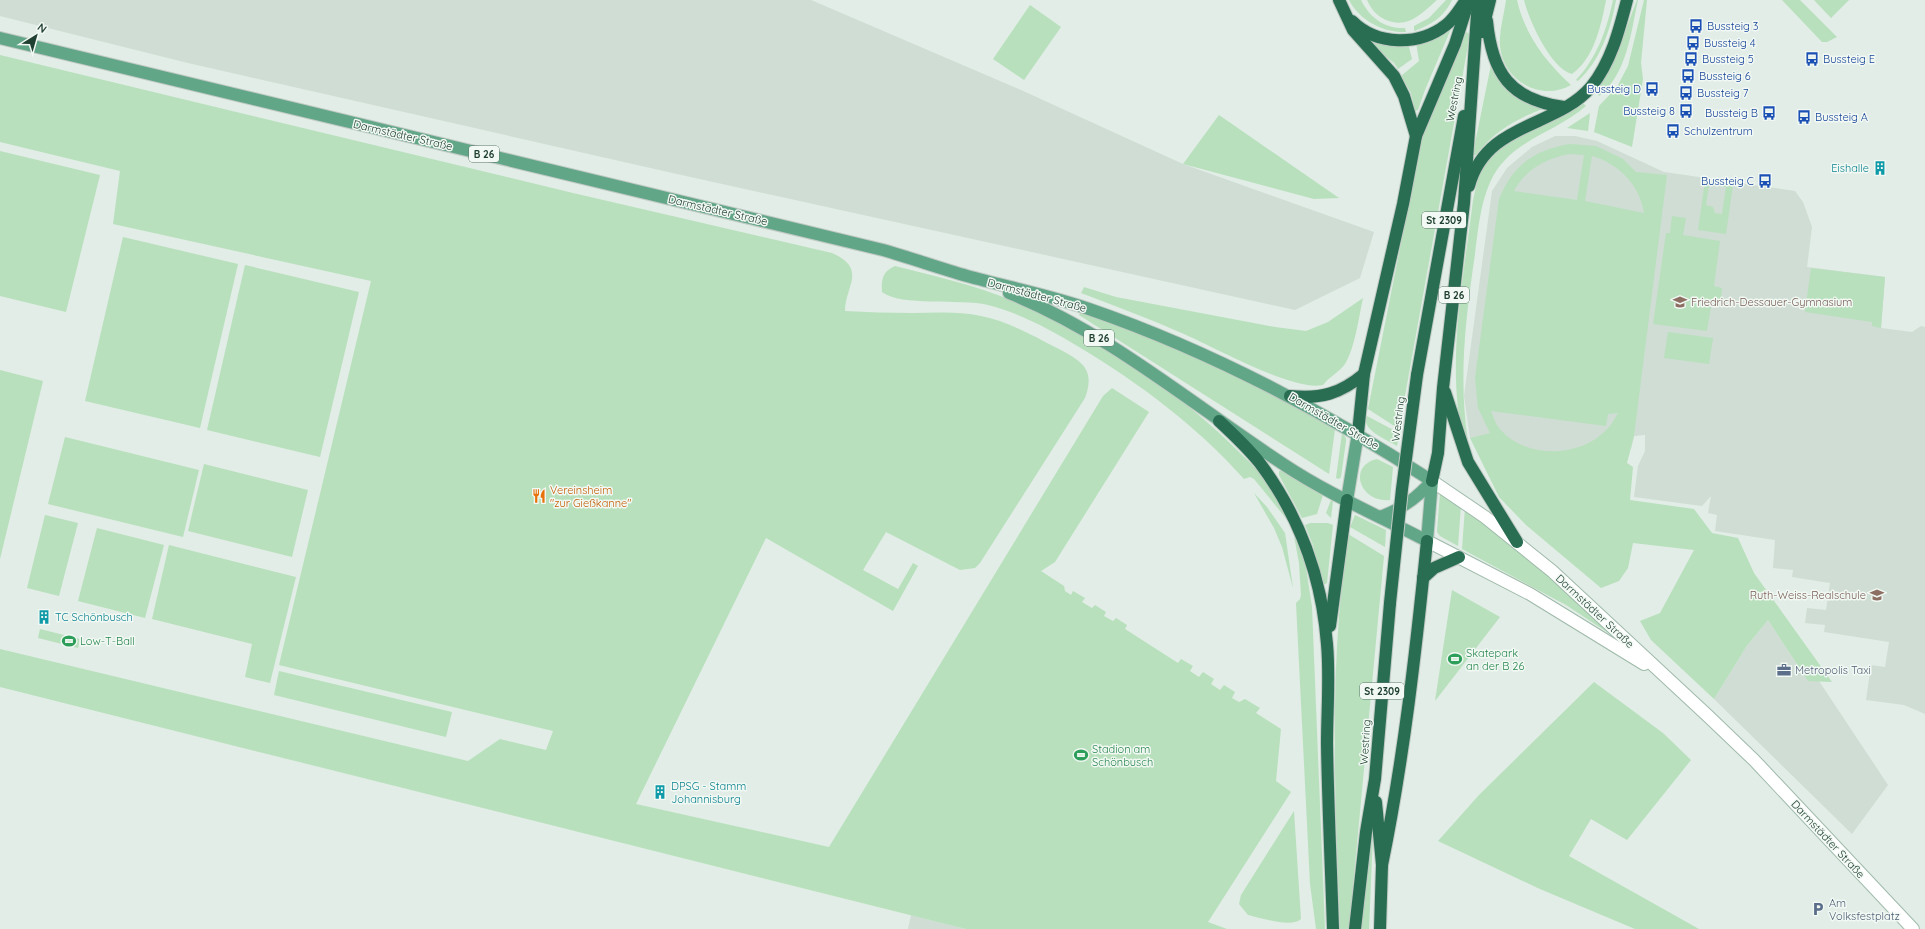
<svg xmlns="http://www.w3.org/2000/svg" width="1925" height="929" font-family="Quicksand,sans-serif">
<rect width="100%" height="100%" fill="#e1ede6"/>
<g fill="#cfddd4">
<polygon points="0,0 811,0 1021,90 1183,164 1374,232 1360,278 1295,310 668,172 188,63 0,16"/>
<polygon points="1555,136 1575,136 1597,141 1664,172 1795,191 1803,202 1812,227 1807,267 1885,277 1881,328 1912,332 1921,326 1925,327 1925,714 1904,705 1866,700 1871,665 1885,667 1889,642 1824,632 1825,625 1805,623 1807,608 1826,610 1830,583 1792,577 1793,570 1773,568 1775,540 1715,531 1717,515 1708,513 1711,496 1702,506 1634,497 1638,466 1645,451 1645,435 1634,436 1631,449 1557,463 1490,434 1470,438 1464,396 1492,191 1507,168 1532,147"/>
<polygon points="1768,620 1808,681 1819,681 1888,785 1852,834 1714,699 1746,647"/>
<polygon points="911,915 966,929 908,929"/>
</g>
<g fill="#b8e0bc" fill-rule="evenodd">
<path d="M 1349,0 L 1361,0 C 1370,18 1385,29 1405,28 L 1406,32 C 1384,33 1360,21 1349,0 Z"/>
<path d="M 1367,0 L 1437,0 C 1421,14 1408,29 1386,20 C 1377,16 1371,9 1367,0 Z"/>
<path d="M 1446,0 L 1452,0 C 1444,17 1431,25 1414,31 L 1414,26 L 1429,18 Z"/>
<path d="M 1506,0 L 1517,0 C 1525,35 1545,61 1571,85 C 1541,102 1503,81 1500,46 C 1499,31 1504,15 1506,0 Z"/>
<path d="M 1524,0 L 1606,0 C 1601,26 1594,58 1572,74 C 1550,68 1529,20 1524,0 Z"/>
<path d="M 1613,0 L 1616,0 C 1611,29 1600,61 1578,81 L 1576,80 C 1597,58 1607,29 1613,0 Z"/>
<path d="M 1637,0 L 1638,0 C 1631,32 1627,74 1599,96 L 1596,91 C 1617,64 1624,32 1637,0 Z"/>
<polygon points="1644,0 1647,0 1641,63 1643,79 1632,147 1594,132 1599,106 1617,87 1628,66"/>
<polygon points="1782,0 1800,0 1837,37 1827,42 1822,42"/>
<polygon points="1814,0 1849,0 1831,18"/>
<polygon points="1030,5 1061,27 1024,80 993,59"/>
<polygon points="1456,17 1425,90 1418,110 1415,111 1411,93 1401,76 1419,61 1416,42"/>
<polygon points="1357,28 1408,43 1412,59 1398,69 1394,63 1369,43"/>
<polygon points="1466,32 1470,34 1399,429 1368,409 1422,138 1434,105"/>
<path d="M 0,55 L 573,193 L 832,253 C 868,269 845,286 845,311 C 867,312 889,313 912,313 C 935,313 958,311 981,316 C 1008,321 1033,336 1057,348 C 1081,361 1096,368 1085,398 L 980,563 L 975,568 L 960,570 L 886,532 L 863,570 L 898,589 L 913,563 L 918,566 L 893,611 L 766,538 L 636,804 L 829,847 L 1103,396 L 1112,388 L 1149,412 L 1055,562 L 1041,571 L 1064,586 L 1065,591 L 1071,595 L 1073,591 L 1085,598 L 1082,602 L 1092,608 L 1095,605 L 1106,612 L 1104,616 L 1113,621 L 1116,618 L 1127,625 L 1125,629 L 1178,663 L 1181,659 L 1193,666 L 1190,671 L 1199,677 L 1203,672 L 1214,679 L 1211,684 L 1220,690 L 1224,685 L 1235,692 L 1232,698 L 1239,702 L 1245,699 L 1260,708 L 1256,713 L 1281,729 L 1276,781 L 1291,792 L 1208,922 L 1227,929 L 966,929 L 0,687 L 0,649 L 468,761 L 500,739 L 546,750 L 553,731 L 279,665 L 371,281 L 113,224 L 120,171 L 0,142 Z"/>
<path d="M 1491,65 L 1545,108 C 1518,118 1494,131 1476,155 L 1474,155 L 1473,153 Z"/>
<path d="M 1583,103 L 1586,106 C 1561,128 1528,136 1505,160 C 1482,183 1479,223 1475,254 C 1466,316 1458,378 1468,441 L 1464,441 C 1445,367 1464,276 1473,200 L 1479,174 L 1498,146 Z"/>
<polygon points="1590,113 1588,131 1567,128"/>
<polygon points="1219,115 1339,198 1314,199 1183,164"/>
<path d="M 1570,144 L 1596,146 L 1623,159 L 1636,172 L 1667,175 L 1634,436 L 1627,463 L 1633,467 L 1630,500 L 1694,509 L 1712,533 L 1738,538 L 1754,573 L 1832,682 L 1808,681 L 1768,620 L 1746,647 L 1714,699 L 1651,640 L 1640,621 L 1660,613 L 1694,550 L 1633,543 L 1628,568 L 1619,581 L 1601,588 L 1526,525 L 1499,497 L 1470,438 L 1490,433 L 1478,408 L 1475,378 L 1499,199 C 1513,165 1534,150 1570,144 ZM 1569,154 L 1584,155 L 1577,200 L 1514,191 C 1526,169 1545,159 1569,154 ZM 1592,156 C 1618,163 1640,185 1644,213 L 1585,201 ZM 1491,411 L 1606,426 L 1608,414 L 1618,413 C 1615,418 1612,424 1608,428 C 1581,459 1524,459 1499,428 C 1495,423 1493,416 1491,411 Z"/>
<polygon points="0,151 100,175 66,312 0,296"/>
<path d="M 1705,181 L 1733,185 L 1726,234 L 1698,230 ZM 1709,185 L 1726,187 L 1722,214 L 1715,213 L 1713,207 L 1706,205 Z"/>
<polygon points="1672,216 1686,218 1683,235 1720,241 1714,286 1722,288 1721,301 1712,300 1707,331 1653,324 1666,233 1670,233"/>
<polygon points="123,237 238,264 200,428 85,401"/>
<polygon points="245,265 359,292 320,457 207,430"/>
<path d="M 895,266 C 935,276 974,285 1011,300 C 1091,332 1176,389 1237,450 C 1250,463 1265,476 1275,492 C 1281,501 1284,513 1289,522 L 1254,479 L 1250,477 L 1244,479 C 1197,426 1139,383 1079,347 C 1051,330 1020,313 988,305 C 960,298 901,307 882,292 C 881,279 883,271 895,266 Z"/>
<polygon points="1811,268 1885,277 1881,328 1872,326 1872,322 1805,312"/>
<path d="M 1084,287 L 1116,297 L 1275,327 L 1306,331 L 1328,322 L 1363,298 C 1359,316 1355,348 1345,364 C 1338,373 1329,377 1323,385 C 1294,392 1214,347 1184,334 C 1150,319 1115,306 1081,293 Z"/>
<polygon points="1081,311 1164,342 1282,396 1335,429 1329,474 1079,315"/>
<polygon points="1668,332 1713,338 1709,364 1664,358"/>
<polygon points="0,370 43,381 0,559"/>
<path d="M 1367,416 L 1399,433 L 1397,446 C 1388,440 1360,430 1367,416 Z"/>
<polygon points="1342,433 1346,438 1346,441 1341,477 1339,479 1336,478"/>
<polygon points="65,437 199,470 183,537 48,504"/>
<path d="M 1377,459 L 1393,467 L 1390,500 C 1360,503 1347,466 1377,459 Z"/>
<polygon points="204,464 308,490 292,557 188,531"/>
<polygon points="1279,471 1283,471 1323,495 1317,514 1302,518 1279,475"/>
<polygon points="1254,493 1267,507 1285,533 1293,588 1282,547 1274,528"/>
<polygon points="1440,493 1461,505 1458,546 1440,536 1437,532"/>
<polygon points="1331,500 1333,501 1331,518 1326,513"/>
<polygon points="1465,508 1524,553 1622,642 1566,605 1462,549"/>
<polygon points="45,515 78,523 59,596 27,588"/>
<polygon points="1355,515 1386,530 1385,547 1350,527"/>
<polygon points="1310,523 1328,523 1333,525 1327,583 1325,584 1322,584 1313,545 1305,525"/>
<polygon points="97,528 164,545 145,618 78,601"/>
<polygon points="1297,534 1306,568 1312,607 1325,929 1316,929 1310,884 1296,603 1300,599 1301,595 1299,563 1294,536"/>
<path d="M 1348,534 L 1384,556 L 1349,929 L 1340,929 C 1336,825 1331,720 1339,616 C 1342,588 1343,561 1348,534 Z"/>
<polygon points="169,545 296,577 270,683 245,677 252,644 152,619"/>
<polygon points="1452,590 1500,617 1435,701"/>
<polygon points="40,629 80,639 78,648 38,638"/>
<polygon points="279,671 452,712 446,737 274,695"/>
<polygon points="1594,682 1663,733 1691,760 1627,840 1591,819 1569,856 1699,929 1635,929 1540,889 1438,841 1479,795"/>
<path d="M 1294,811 L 1301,919 C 1292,928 1261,918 1248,915 L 1239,904 L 1241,895 Z"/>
<polygon points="1370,832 1373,834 1369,929 1358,929"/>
</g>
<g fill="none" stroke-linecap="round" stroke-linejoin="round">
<defs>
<g id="secondary">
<polyline points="1432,481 1485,517 1552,571 1708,716 1754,760 1913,929"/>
<polyline points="1427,541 1530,594 1644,664"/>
</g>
<g id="primary">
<path d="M 0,38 L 883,250 C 911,258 939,268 967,276 C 1007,287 1049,295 1089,309 C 1211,351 1324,411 1432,481"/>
<path d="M 1009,293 C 1109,333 1193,405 1283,464 C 1328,494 1379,516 1427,541 L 1432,481"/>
<polyline points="1347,500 1358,433"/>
<path d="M 1380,517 C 1402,509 1417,498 1432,481"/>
</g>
<g id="highway">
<polyline points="1339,0 1353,30 1394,76 1404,96 1416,136"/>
<path d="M 1352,21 C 1377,46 1419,46 1446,25 C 1454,19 1459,10 1464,3"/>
<path d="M 1487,21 C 1492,73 1510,100 1564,107"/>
<polyline points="1482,32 1490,0"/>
<path d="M 1469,186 C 1486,122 1556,128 1591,87 C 1611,62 1619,31 1627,0"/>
<polyline points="1417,375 1464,116"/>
<polyline points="1445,392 1468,462 1517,542"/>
<path d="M 1290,396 C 1321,399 1340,394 1364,374"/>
<path d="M 1219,421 C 1233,434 1247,447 1259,462 C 1299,515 1322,578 1327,644 C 1330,677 1327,711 1327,744 C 1328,806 1331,867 1333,929"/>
<polyline points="1358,433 1364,374 1403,204 1416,136 1455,44 1469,0"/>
<polyline points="1432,481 1438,453 1443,388 1464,203 1478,0"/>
<polyline points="1423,578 1434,568 1459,557"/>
<polyline points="1330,626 1347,500"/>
<polyline points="1376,802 1382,865 1380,929"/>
<path d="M 1382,865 C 1404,758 1416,649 1427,541"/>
<polyline points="1355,929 1366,832 1375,779 1390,603"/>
</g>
</defs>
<use href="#secondary" stroke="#9fbaab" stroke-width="14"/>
<use href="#primary" stroke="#c1cac5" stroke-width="14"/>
<use href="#highway" stroke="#c1cac5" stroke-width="14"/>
<use href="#secondary" stroke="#fff" stroke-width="12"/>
<use href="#primary" stroke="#62a688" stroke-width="12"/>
<use href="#highway" stroke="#296e53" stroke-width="12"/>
<defs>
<polyline id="highway-bridge" points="1390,603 1402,489 1417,375"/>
</defs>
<use href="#highway-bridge" stroke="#c1cac5" stroke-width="14" stroke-linecap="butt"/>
<use href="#highway-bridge" stroke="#296e53" stroke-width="12"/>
</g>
<defs>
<symbol id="bus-bare" viewBox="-9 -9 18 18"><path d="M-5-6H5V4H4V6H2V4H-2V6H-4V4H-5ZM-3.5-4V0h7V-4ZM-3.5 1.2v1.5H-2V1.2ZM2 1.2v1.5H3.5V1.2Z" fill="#1a4fb4" stroke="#f2f9f4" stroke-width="2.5" paint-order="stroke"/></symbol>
<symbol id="building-bare" viewBox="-9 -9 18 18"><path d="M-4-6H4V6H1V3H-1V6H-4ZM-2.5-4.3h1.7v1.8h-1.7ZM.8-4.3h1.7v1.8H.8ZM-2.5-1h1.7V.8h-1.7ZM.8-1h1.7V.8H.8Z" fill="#0f9aa8" stroke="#f2f9f4" stroke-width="2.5" paint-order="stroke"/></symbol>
<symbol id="school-bare" viewBox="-9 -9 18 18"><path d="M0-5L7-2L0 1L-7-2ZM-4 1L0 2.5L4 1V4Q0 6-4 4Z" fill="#8d6e63" stroke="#f2f9f4" stroke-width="2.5" paint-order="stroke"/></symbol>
<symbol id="restaurant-bare" viewBox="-9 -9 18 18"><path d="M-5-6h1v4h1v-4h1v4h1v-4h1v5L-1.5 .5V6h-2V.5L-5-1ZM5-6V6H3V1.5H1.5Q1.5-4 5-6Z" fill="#e8710a" stroke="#f2f9f4" stroke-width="2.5" paint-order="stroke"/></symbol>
<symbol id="stadium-bare" viewBox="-9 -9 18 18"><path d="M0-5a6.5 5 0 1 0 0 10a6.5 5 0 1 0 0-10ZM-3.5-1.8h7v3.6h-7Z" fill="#2e9e5b" stroke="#f2f9f4" stroke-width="2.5" paint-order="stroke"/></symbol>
<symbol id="office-bare" viewBox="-9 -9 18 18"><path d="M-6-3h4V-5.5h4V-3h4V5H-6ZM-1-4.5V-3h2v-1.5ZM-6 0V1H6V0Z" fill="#5c6f8a" stroke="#f2f9f4" stroke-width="2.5" paint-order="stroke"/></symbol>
<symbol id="parking-bare" viewBox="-9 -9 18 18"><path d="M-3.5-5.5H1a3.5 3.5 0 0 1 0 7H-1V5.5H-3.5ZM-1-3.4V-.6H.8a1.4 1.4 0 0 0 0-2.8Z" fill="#5c6f8a" stroke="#f2f9f4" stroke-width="2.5" paint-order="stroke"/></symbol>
</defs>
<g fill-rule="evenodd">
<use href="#bus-bare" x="1686" y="16" width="20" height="20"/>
<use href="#bus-bare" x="1683" y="33" width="20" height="20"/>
<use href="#bus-bare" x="1681" y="49" width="20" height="20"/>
<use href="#bus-bare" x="1802" y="49" width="20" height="20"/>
<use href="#bus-bare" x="1678" y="66" width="20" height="20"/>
<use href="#bus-bare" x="1642" y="79" width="20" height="20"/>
<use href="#bus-bare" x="1676" y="83" width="20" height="20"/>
<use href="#bus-bare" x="1676" y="101" width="20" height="20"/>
<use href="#bus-bare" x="1759" y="103" width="20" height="20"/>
<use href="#bus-bare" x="1794" y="107" width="20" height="20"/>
<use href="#bus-bare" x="1663" y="121" width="20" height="20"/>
<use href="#building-bare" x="1870" y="158" width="20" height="20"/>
<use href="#bus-bare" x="1755" y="171" width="20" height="20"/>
<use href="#school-bare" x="1670" y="292" width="20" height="20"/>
<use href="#restaurant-bare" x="529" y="486" width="20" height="20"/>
<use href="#school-bare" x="1867" y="585" width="20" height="20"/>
<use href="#building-bare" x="34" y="607" width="20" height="20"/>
<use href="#stadium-bare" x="59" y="631" width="20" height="20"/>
<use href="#stadium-bare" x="1445" y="649" width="20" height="20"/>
<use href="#office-bare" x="1774" y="660" width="20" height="20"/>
<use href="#stadium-bare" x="1071" y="745" width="20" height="20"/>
<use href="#building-bare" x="650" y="782" width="20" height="20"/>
<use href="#parking-bare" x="1808" y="899" width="20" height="20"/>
</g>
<g text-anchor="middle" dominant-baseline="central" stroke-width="3" stroke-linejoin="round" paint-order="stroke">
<g fill="#f2f9f4" stroke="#5f786c" stroke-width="1">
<rect x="469" y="146" width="30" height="16" rx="3"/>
<rect x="1422" y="212" width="44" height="16" rx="3"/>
<rect x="1439" y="287" width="30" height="16" rx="3"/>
<rect x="1084" y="330" width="30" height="16" rx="3"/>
<rect x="1360" y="683" width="44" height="16" rx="3"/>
</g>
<g font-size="10" font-weight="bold" fill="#204031">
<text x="484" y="154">B 26</text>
<text x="1444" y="220">St 2309</text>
<text x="1454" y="295">B 26</text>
<text x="1099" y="338">B 26</text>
<text x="1382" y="691">St 2309</text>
</g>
<g font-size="11" fill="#164399" stroke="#f2f9f4" text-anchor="start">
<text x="1707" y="26">Bussteig 3</text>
<text x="1704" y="43">Bussteig 4</text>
<text x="1702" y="59">Bussteig 5</text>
<text x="1823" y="59">Bussteig E</text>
<text x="1699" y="76">Bussteig 6</text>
<text x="1641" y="89" text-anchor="end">Bussteig D</text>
<text x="1697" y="93">Bussteig 7</text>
<text x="1675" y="111" text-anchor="end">Bussteig 8</text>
<text x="1758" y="113" text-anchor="end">Bussteig B</text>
<text x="1815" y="117">Bussteig A</text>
<text x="1684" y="131">Schulzentrum</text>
<text x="1754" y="181" text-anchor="end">Bussteig C</text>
</g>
<g font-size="11" fill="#204031" stroke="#f2f9f4">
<text transform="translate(1454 99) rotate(-79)">Westring</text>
<text transform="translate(403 135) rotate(13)">Darmstädter Straße</text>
<text transform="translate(718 210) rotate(13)">Darmstädter Straße</text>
<text transform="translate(1037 295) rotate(15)">Darmstädter Straße</text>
<text transform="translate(1398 419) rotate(-83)">Westring</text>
<text transform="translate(1334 421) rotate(30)">Darmstädter Straße</text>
<text transform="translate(1595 611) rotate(43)">Darmstädter Straße</text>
<text transform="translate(1365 742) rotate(-86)">Westring</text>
<text transform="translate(1828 839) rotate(47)">Darmstädter Straße</text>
</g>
<g font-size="11" fill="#0d838f" stroke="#f2f9f4" text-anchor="start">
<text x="1869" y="168" text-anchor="end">Eishalle</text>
<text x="55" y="617">TC Schönbusch</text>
<text x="671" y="786">DPSG - Stamm<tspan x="671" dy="13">Johannisburg</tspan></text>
</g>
<g font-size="11" fill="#785e54" stroke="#f2f9f4" text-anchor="start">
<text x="1691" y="302">Friedrich-Dessauer-Gymnasium</text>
<text x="1866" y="595" text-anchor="end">Ruth-Weiss-Realschule</text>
</g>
<g font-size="11" fill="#c56008" stroke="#f2f9f4" text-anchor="start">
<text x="550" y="490">Vereinsheim<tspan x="550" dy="13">"zur Gießkanne"</tspan></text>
</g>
<g font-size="11" fill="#27864d" stroke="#f2f9f4" text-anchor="start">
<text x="80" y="641">Low-T-Ball</text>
<text x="1466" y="653">Skatepark<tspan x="1466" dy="13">an der B 26</tspan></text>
<text x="1092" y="749">Stadion am<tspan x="1092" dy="13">Schönbusch</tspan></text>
</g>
<g font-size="11" fill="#4e5e75" stroke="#f2f9f4" text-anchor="start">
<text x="1795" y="670">Metropolis Taxi</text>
<text x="1829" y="903">Am<tspan x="1829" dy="13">Volksfestplatz</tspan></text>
</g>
</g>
<g transform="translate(36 36) rotate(37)" stroke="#f2f9f4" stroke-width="3" paint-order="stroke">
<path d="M0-3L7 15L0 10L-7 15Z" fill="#204031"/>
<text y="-6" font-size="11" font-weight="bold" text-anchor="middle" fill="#204031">N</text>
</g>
</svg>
